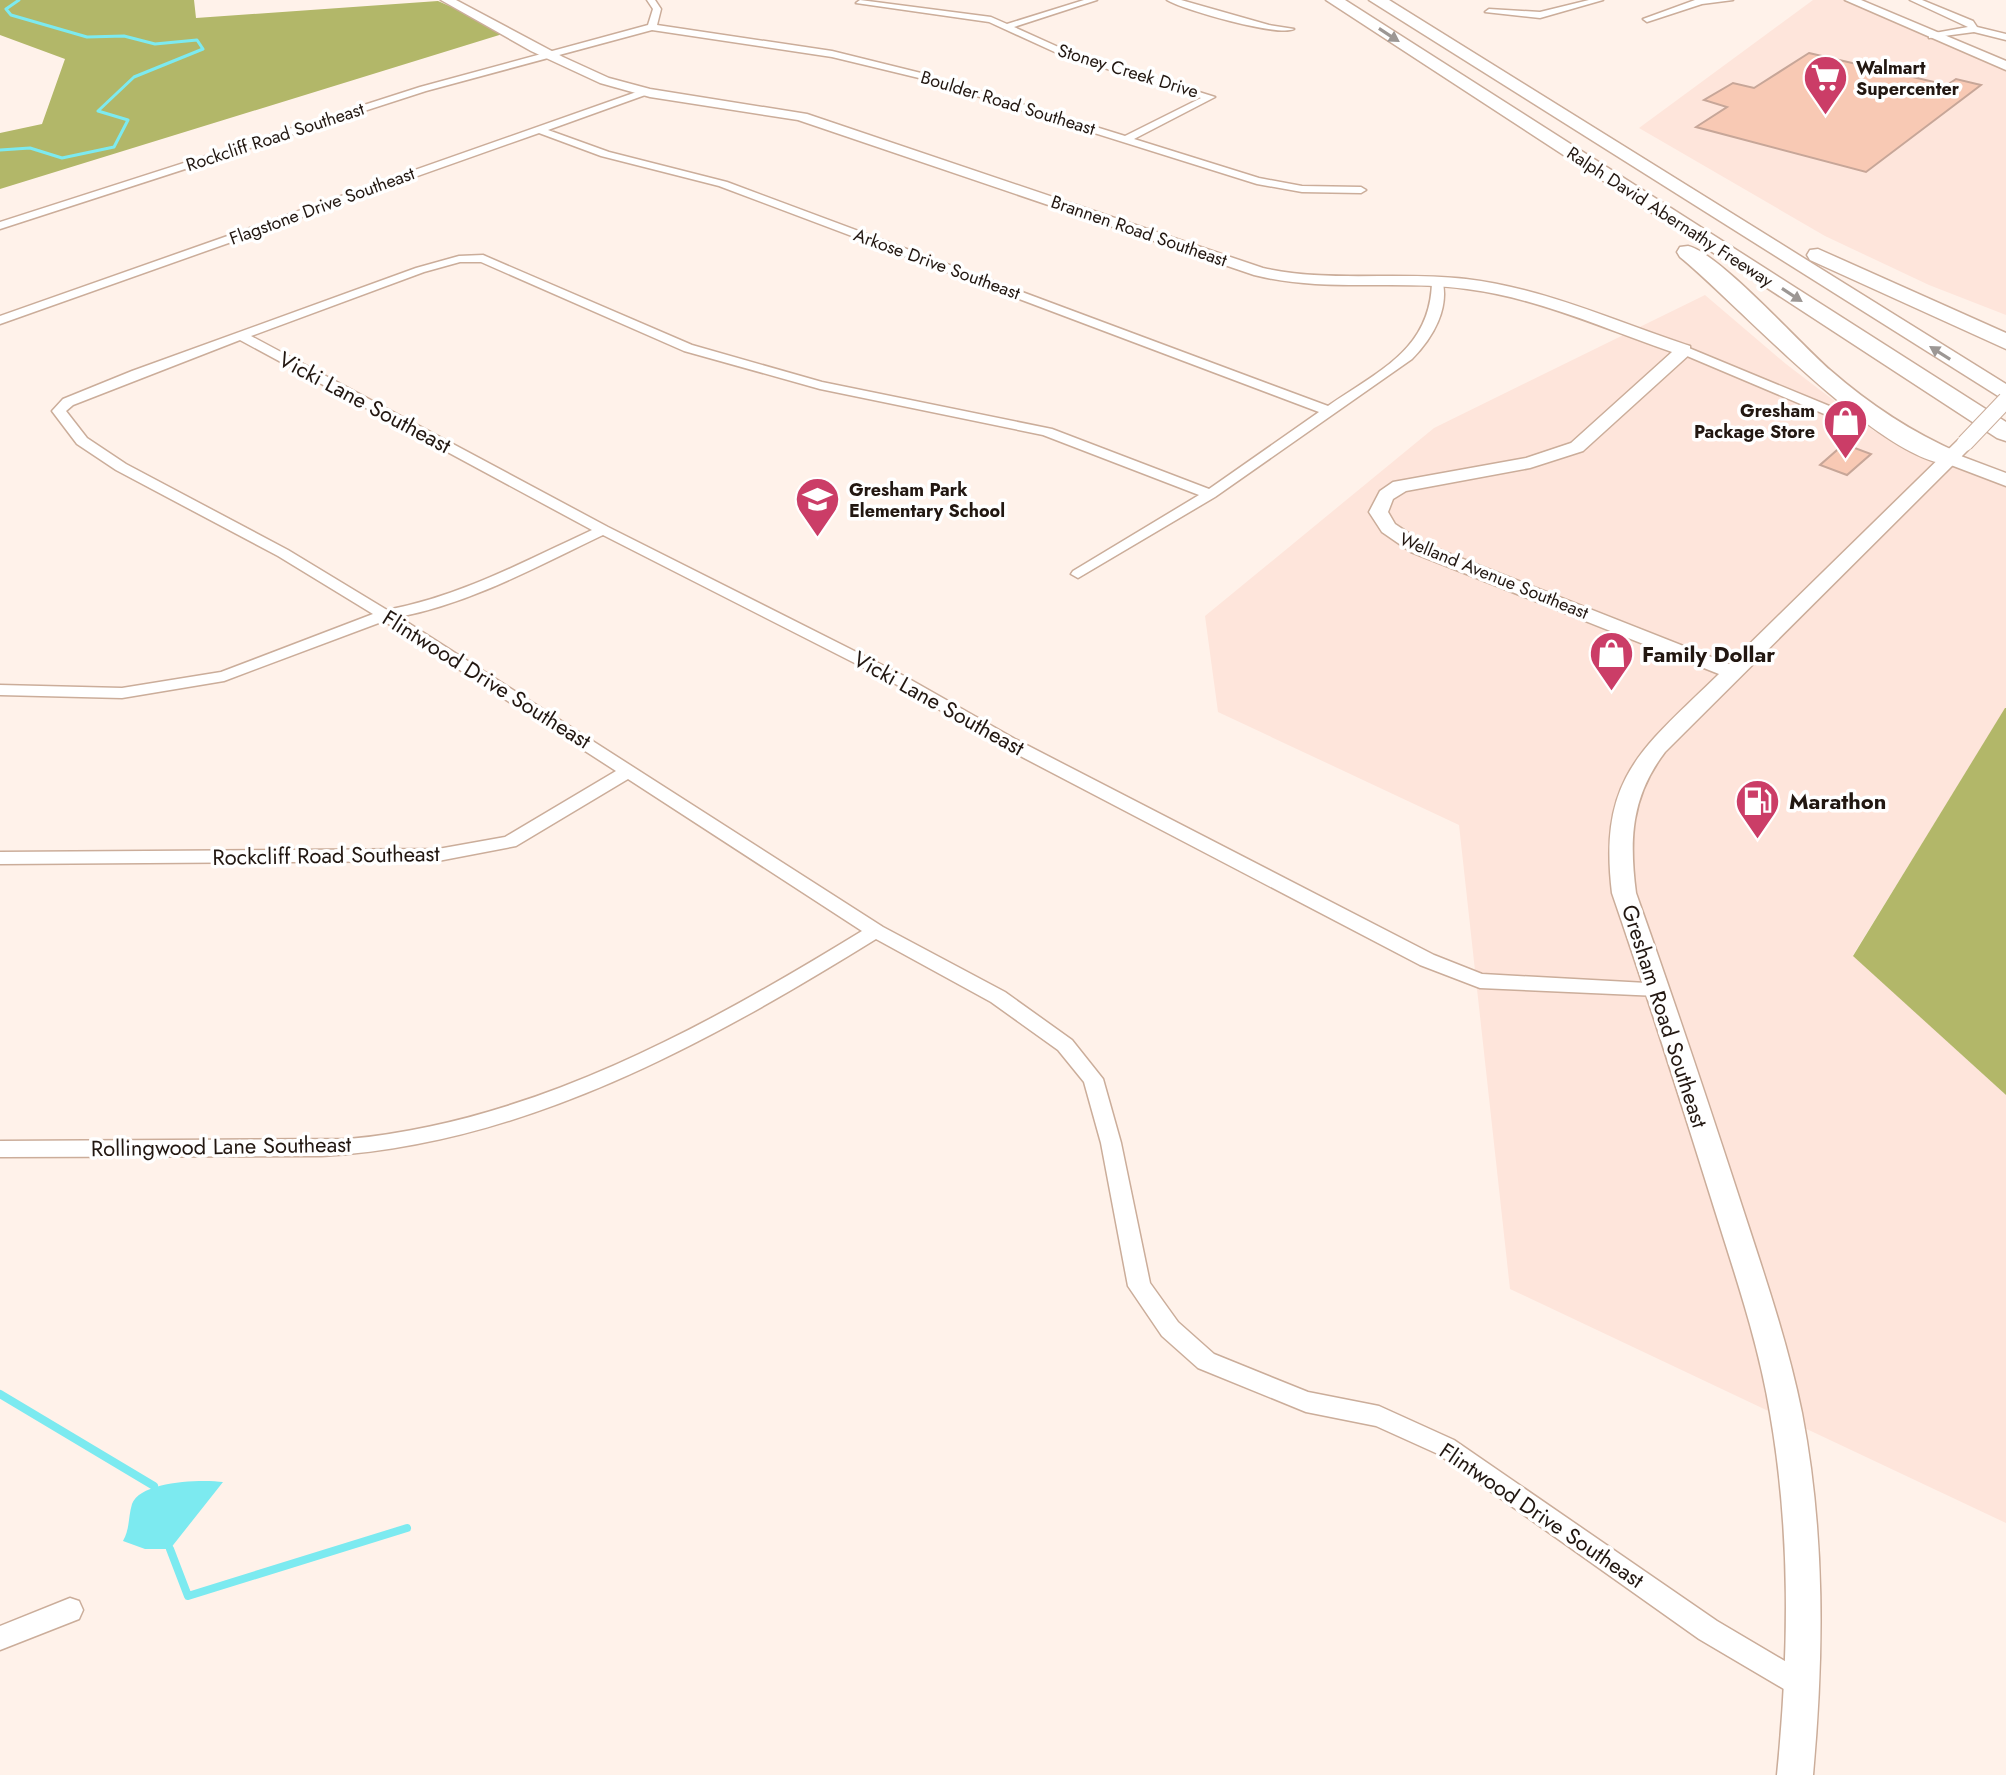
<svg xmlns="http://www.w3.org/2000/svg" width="2006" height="1775" font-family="Jost,sans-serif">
<rect width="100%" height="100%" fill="#fff2ea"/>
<g fill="#fee5db">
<polygon points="1813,0 1844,0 2006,68 2006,315 1929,285 1825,236 1639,128"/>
<polygon points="1705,295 1786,364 1874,431 2006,487 2006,708 1853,955 2006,1095 2006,1523 1510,1289 1459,825 1218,712 1205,616 1434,428"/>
</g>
<g fill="#b2b769">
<polygon points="0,0 194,0 196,18 438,1 509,32 0,189 0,133 42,124 65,59 0,35"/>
<polygon points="2005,708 2006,708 2006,1095 1853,956"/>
</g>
<path fill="#7ceaf0" d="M 223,1482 L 170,1549 L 145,1549 L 123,1541 C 130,1529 128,1517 132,1504 C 140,1481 202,1479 223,1482 Z"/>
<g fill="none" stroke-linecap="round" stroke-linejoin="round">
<polyline stroke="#7ceaf0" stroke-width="3" points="0,150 30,148 62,158 114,147 128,120 98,111 134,77 203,49 197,40 155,44 124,36 87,37 11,15 6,9 19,0"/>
<g stroke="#7ceaf0" stroke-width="8">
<polyline points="0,1394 154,1486"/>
<polyline points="170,1549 188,1596 407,1528"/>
</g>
</g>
<g fill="#f8c9b4" stroke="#c7a698" stroke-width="2">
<polygon points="1809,53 1947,85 1956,79 1981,85 1866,172 1696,127 1727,107 1704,100 1733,83 1754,88"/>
<polygon points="1844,444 1871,454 1847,475 1820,465"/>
</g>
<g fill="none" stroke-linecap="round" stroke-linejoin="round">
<defs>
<g id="minor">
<polygon points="647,0 655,0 661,9 657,25 832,51 925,74 1125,136 1201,98 1059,54 989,22 856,3 860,0 991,17 1007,24 1084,0 1097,0 1014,27 1065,50 1215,97 1134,139 1259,178 1302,186 1361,187 1366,190 1361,193 1302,192 1257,184 919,78 832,57 652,30 426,91 0,229 0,222 420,87 648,25 653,9"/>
<path d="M 1167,0 L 1181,0 L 1269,25 L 1294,29 C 1279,37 1183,10 1167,0 Z"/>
<polygon points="1589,0 1603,0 1540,18 1485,12 1489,9 1540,12"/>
<polygon points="1695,0 1733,0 1702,4 1647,22 1643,19"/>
<polygon points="1910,0 1922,0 1973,21 1977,27 2006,34 2006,40 1974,32 1929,38 1929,34 1968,27"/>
<path d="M 645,89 L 648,90 L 648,94 L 548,130 L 609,152 L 727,182 L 1328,406 C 1378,371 1431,350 1432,281 L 1442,279 C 1450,308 1433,338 1412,359 L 1215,497 L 1078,578 L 1071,574 L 1073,571 L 1199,495 L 1043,435 L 820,389 L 684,351 L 481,262 L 460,262 L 424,272 L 251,336 L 608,527 L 904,676 L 1015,739 L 1434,955 L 1482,974 L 1665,984 L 1668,989 L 1665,994 L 1658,996 L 1480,988 L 1420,965 L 1003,747 L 892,682 L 603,535 C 536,567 471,603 399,617 L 883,927 L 1005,992 L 1072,1040 L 1103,1079 L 1121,1143 L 1150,1283 L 1178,1322 L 1214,1354 L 1308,1392 L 1379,1406 L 1454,1440 L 1717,1621 L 1812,1677 L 1816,1686 L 1812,1695 L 1803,1699 L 1794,1695 L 1699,1639 L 1438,1454 L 1376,1426 L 1306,1412 L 1198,1368 L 1162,1336 L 1128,1286 L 1101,1143 L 1084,1082 L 1058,1050 L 991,1002 L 876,939 C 708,1043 524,1145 322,1156 L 0,1157 L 0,1141 L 348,1139 C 534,1122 705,1027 862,931 L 628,779 L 516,846 L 438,861 L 0,864 L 0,852 L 438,849 L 505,837 L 616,771 L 384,621 L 224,681 L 122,698 L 0,695 L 0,685 L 122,688 L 221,672 L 373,614 L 278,556 L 116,470 L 77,444 L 52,411 L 63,399 L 132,371 L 416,268 L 459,256 L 483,255 L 692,345 L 822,382 L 1052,429 L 1209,489 L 1319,412 L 719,186 L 601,156 L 539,133 L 0,324 L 0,316 ZM 240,340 L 592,530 C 525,561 461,596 387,610 L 288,550 L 126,464 L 87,438 L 66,411 L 73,405 Z"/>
<polygon points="1684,346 1839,410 1845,419 1833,422 1829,416 1680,353 1678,350"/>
<polygon points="70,1598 79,1601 83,1610 79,1619 0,1650 0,1626"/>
</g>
<g id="tertiary">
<path d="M 441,0 L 456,0 L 563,57 L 609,78 L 650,89 L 807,114 L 1263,268 C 1330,283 1398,271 1466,279 C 1543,288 1617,322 1690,346 L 1690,354 L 1583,451 L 1530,468 L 1406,491 L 1393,499 L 1388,512 L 1395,524 L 1425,544 L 1729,664 L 1959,439 L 1971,439 L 1971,447 L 1665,752 C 1631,797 1629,839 1636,893 C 1672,994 1706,1096 1739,1197 C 1762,1268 1787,1339 1802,1413 C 1825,1532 1824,1654 1813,1775 L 1777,1775 C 1789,1654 1791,1533 1770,1413 C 1758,1340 1733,1269 1711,1198 C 1679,1096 1647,994 1612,893 C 1598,777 1642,749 1719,674 L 1411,552 L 1382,532 L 1369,512 L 1380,491 L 1393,482 L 1526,458 L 1571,443 L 1672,352 C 1605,329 1538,298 1467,289 C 1396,279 1325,293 1254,275 L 798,120 L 650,97 L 600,83 L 531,51 Z"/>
<polygon points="1845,0 1861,0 2006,61 2006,70"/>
</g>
<polygon id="secondary" points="1950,452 2006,473 2006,486 1943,462 1940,458"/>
<g id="motorway">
<polygon points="1326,0 1345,0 2006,422 2006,441 1997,438"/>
<polygon points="1369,0 1389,0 2006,384 2006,401"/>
<path d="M 1688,246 C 1719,253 1801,345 1830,370 C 1870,405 1911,432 1959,453 L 1963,458 L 1959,463 C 1896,479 1732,298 1680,257 L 1677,252 L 1680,247 Z"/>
<polygon points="1818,249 2006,333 2006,349 1810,260 1807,255 1810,250"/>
</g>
</defs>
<use href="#minor" stroke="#cbad9a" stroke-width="3"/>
<use href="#tertiary" stroke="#cbad9a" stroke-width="3"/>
<use href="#secondary" stroke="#cbad9a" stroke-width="3"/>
<use href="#motorway" stroke="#cbad9a" stroke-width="3"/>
<use href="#minor" fill="#fff" fill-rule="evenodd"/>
<use href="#tertiary" fill="#fff" fill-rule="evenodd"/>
<use href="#secondary" fill="#fff" fill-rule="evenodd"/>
<use href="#motorway" fill="#fff" fill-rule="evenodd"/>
<defs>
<polyline id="tertiary-bridge" points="1965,443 2006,400"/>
</defs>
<use href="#tertiary-bridge" stroke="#cbad9a" stroke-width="18" stroke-linecap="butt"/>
<use href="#tertiary-bridge" stroke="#fff" stroke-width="16"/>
</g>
<defs><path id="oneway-solid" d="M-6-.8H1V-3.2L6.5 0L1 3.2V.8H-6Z" transform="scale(2)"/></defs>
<g fill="#9c9794">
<use href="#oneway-solid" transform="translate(1389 35) rotate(33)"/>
<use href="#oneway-solid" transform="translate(1792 295) rotate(33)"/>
<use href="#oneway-solid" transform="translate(1940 353) rotate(-148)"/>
</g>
<defs>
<symbol id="supermarket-pin" viewBox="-11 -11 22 30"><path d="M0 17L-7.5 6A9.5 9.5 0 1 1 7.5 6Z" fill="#cb3d67" stroke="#fff"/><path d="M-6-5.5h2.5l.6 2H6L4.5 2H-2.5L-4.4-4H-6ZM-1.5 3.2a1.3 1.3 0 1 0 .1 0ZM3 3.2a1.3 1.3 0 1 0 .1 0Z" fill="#fff"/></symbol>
<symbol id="shop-pin" viewBox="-11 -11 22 30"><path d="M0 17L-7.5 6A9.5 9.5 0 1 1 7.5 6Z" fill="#cb3d67" stroke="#fff"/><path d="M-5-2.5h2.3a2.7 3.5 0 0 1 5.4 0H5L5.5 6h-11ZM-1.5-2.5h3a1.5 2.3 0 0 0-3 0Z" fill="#fff"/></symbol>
<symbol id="school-pin" viewBox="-11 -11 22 30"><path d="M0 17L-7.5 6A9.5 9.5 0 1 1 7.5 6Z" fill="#cb3d67" stroke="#fff"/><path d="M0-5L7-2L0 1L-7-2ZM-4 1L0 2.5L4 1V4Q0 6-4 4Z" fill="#fff"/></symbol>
<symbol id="fuel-pin" viewBox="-11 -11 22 30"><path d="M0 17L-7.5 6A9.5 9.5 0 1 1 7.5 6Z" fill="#cb3d67" stroke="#fff"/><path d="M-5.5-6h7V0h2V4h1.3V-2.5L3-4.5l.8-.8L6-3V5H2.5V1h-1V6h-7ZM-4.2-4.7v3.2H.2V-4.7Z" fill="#fff"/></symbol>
</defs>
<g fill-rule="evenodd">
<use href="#supermarket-pin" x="1800" y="52" width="51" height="69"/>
<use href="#shop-pin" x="1820" y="396" width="51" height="69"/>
<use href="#school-pin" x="792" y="474" width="51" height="69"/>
<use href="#shop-pin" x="1586" y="628" width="51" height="69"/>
<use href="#fuel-pin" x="1732" y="776" width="51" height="69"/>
</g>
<g text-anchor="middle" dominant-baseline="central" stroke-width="7" stroke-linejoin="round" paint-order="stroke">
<g font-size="18" font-weight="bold" fill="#221711" stroke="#fff" text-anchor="start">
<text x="1856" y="68">Walmart<tspan x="1856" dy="21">Supercenter</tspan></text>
<text x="1815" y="411" text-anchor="end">Gresham<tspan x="1815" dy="21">Package Store</tspan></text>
<text x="849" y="490">Gresham Park<tspan x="849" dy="21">Elementary School</tspan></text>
</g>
<g font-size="18" fill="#221711" stroke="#fff">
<text transform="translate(1128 71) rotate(17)">Stoney Creek Drive</text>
<text transform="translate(1008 103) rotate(17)">Boulder Road Southeast</text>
<text transform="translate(275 137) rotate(-18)">Rockcliff Road Southeast</text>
<text transform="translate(322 206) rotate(-20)">Flagstone Drive Southeast</text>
<text transform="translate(1670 217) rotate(33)">Ralph David Abernathy Freeway</text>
<text transform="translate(1139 231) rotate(19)">Brannen Road Southeast</text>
<text transform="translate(937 264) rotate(20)">Arkose Drive Southeast</text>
<text transform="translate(1494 576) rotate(22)">Welland Avenue Southeast</text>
</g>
<g font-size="22" fill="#221711" stroke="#fff">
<text transform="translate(365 402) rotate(28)">Vicki Lane Southeast</text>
<text transform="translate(487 679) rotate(32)">Flintwood Drive Southeast</text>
<text transform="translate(939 703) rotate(29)">Vicki Lane Southeast</text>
<text transform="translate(326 855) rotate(-1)">Rockcliff Road Southeast</text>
<text transform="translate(1665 1016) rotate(72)">Gresham Road Southeast</text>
<text transform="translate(221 1146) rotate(-1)">Rollingwood Lane Southeast</text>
<text transform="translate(1542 1515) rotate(34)">Flintwood Drive Southeast</text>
</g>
<g font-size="22" font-weight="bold" fill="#221711" stroke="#fff" text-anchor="start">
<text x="1642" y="654">Family Dollar</text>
<text x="1789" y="801">Marathon</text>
</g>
</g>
</svg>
